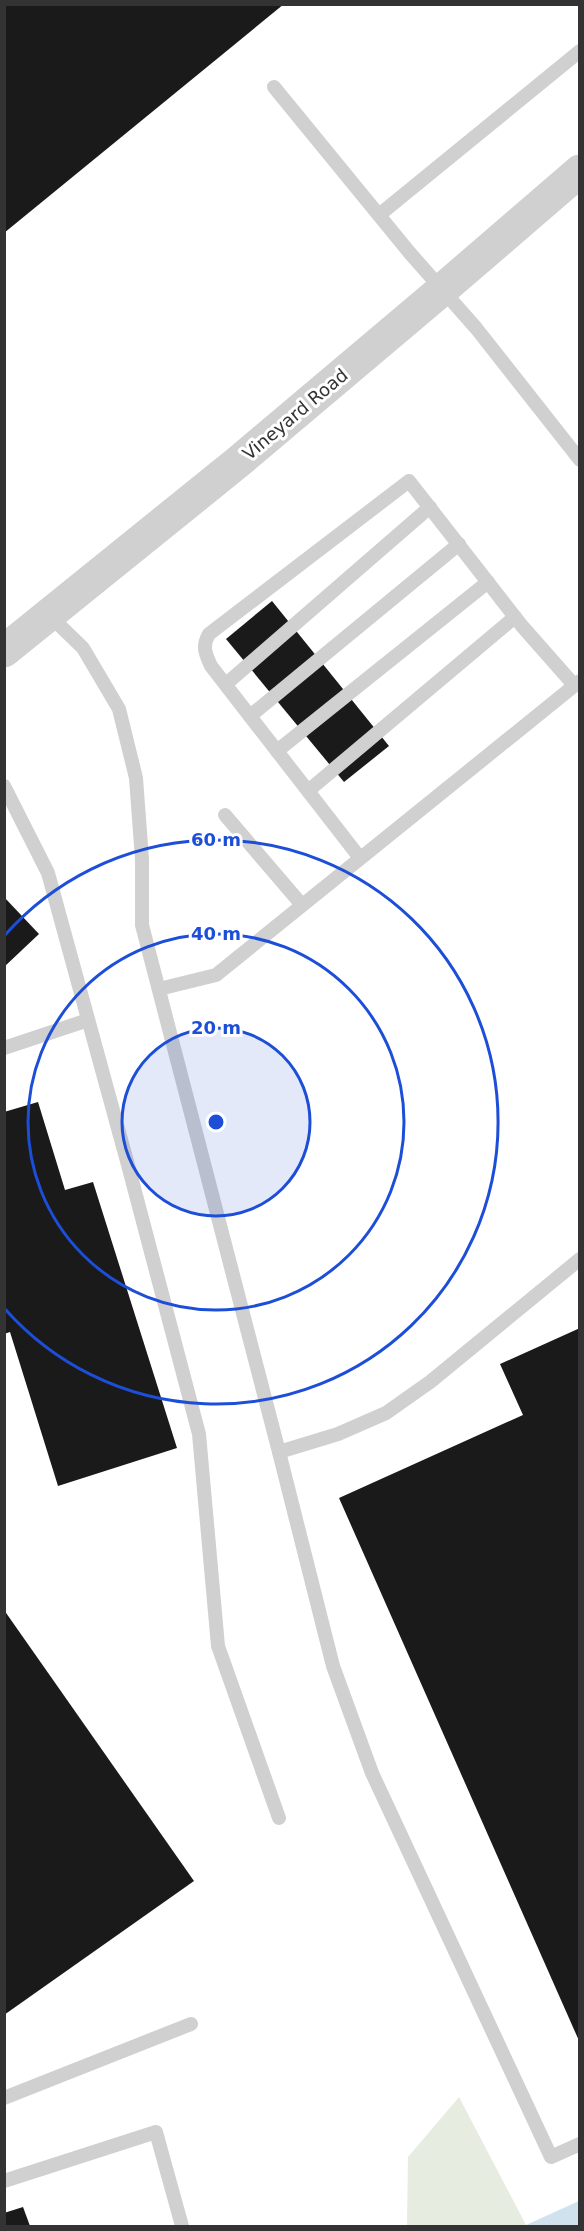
<svg xmlns="http://www.w3.org/2000/svg" width="584" height="2231" font-family="'DejaVu Sans',sans-serif">
<rect width="100%" height="100%" fill="#fff"/>
<polygon fill="#e6ecdf" points="459,2097 526,2225 526,2226 407,2226 408,2157"/>
<polygon fill="#cfe2ee" points="579,2201 579,2226 526,2226 526,2225"/>
<g fill="#1a1a1a">
<polygon points="4,4 284,4 4,233"/>
<polygon points="272,601 389,746 344,782 226,639"/>
<polygon points="4,897 39,934 4,967"/>
<polygon points="38,1102 65,1190 93,1182 177,1448 58,1486 10,1332 4,1334 4,1112"/>
<polygon points="580,1328 580,2043 339,1498 523,1415 500,1364"/>
<polygon points="4,1610 194,1881 4,2015"/>
<polygon points="23,2207 30,2226 4,2226 4,2213"/>
</g>
<g fill="none" stroke-linecap="round" stroke-linejoin="round">
<g stroke="#d0d0d0" stroke-width="14">
<polyline points="274,87 409,252 476,328 580,460"/>
<polyline points="379,215 580,51"/>
<polyline points="49,615 83,648 119,709 136,778 142,859 142,925 279,1452 338,1434 386,1413 430,1382 580,1259"/>
<polyline points="226,684 430,507"/>
<polyline points="250,716 459,544"/>
<polyline points="277,751 488,582"/>
<polyline points="4,786 48,873 128,1165 199,1434 218,1646 279,1818"/>
<polyline points="308,791 515,617"/>
<polyline points="225,815 302,905"/>
<path d="M 360,858 L 211,666 C 205,653 202,646 209,634 L 409,481 L 522,626 L 574,685"/>
<polyline points="159,989 216,975 580,681"/>
<polyline points="4,1048 88,1020"/>
<polyline points="279,1452 333,1666 372,1773 551,2157 580,2144"/>
<polyline points="4,2098 191,2024"/>
<polyline points="4,2181 156,2132 182,2226"/>
</g>
<polyline stroke="#d0d0d0" stroke-width="33" points="4,651 238,462 443,289 580,171"/>
</g>
<circle cx="216" cy="1122" r="94" fill="#1d4ed8" fill-opacity=".12"/>
<g fill="none" stroke="#1d4ed8" stroke-width="3">
<circle cx="216" cy="1122" r="94"/>
<circle cx="216" cy="1122" r="188"/>
<path d="M5 935A282 282 0 1 1 5 1309"/>
</g>
<g text-anchor="middle" dominant-baseline="central" stroke-width="6" stroke-linejoin="round" paint-order="stroke">
<g font-size="18" fill="#333" stroke="#fff">
<text transform="translate(295 414) rotate(-40)">Vineyard Road</text>
</g>
</g>
<circle cx="216" cy="1122" r="9" fill="#1d4ed8" stroke="#fff" stroke-width="3"/>
<g font-size="18" text-anchor="middle" font-weight="bold" fill="#1d4ed8" stroke="#fff" stroke-width="6" stroke-linejoin="round" paint-order="stroke">
<text x="216" y="846">60 m</text>
<text x="216" y="940">40 m</text>
<text x="216" y="1034">20 m</text>
</g>
<rect width="584" height="2231" fill="none" stroke="#333333" stroke-width="12"/>
</svg>
